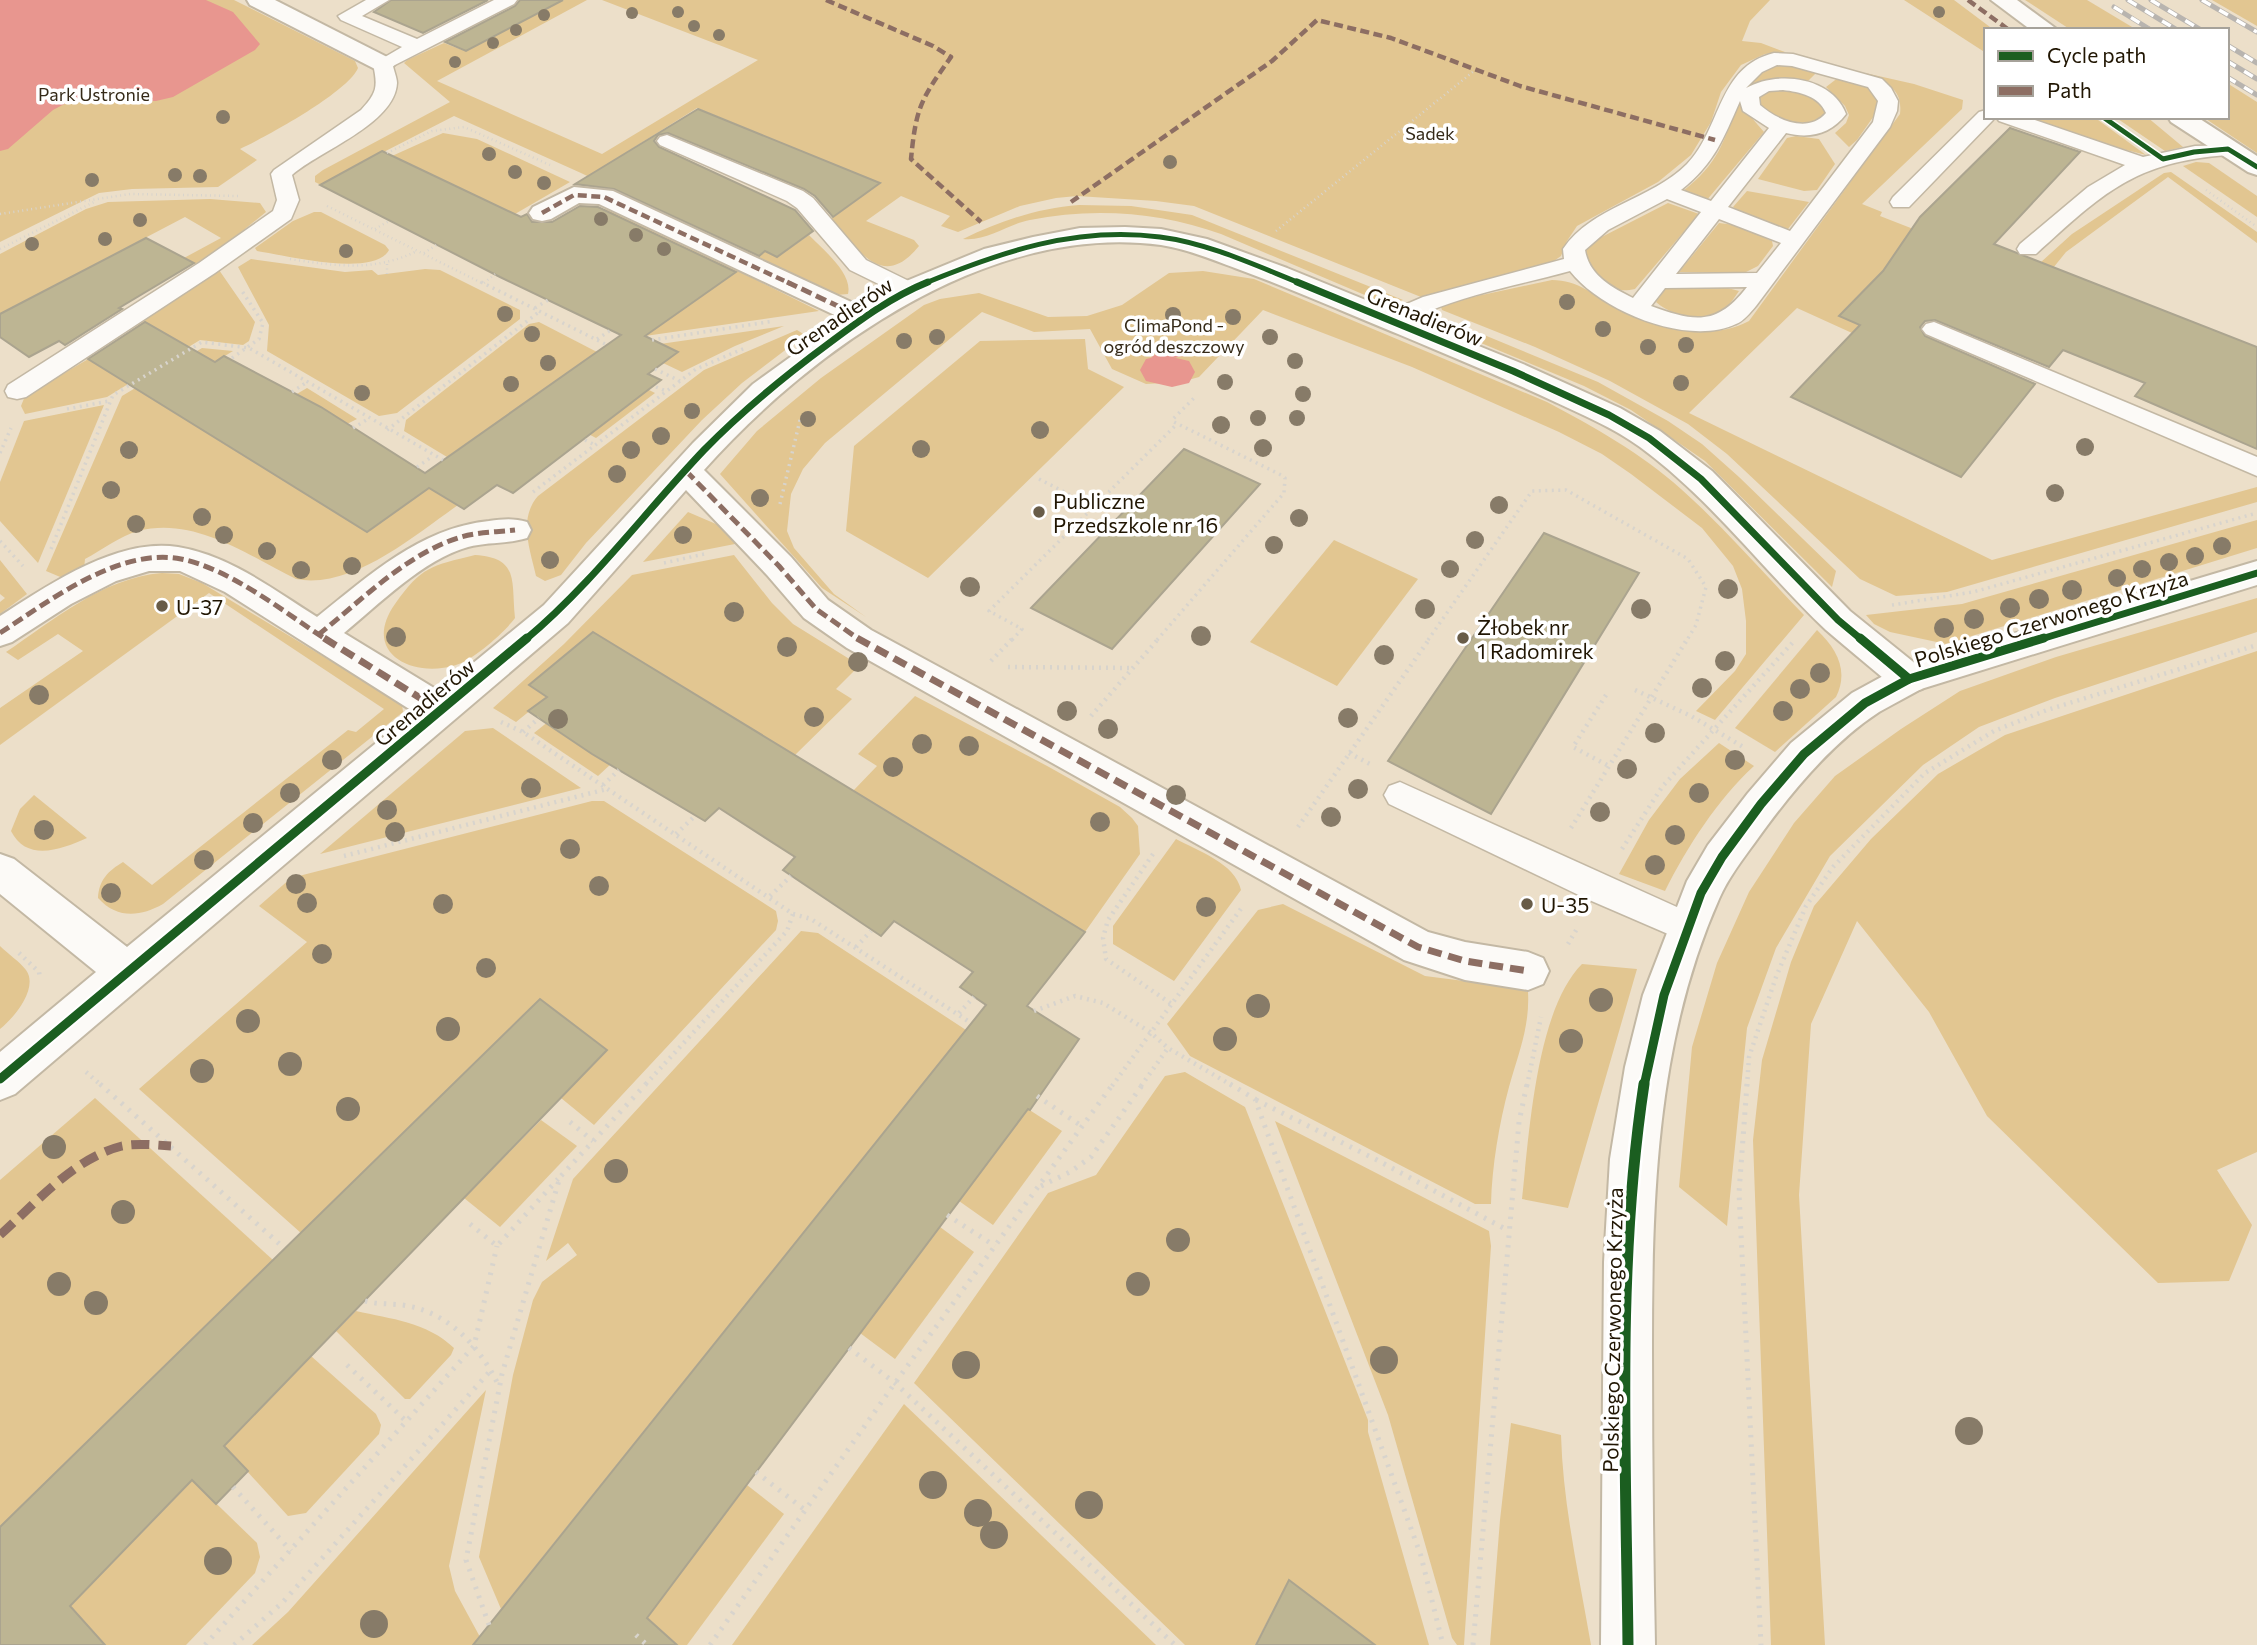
<svg xmlns="http://www.w3.org/2000/svg" width="2257" height="1645" font-family="Commissioner,sans-serif">
<rect width="100%" height="100%" fill="#ecdfc9"/>
<g fill="#e2c691">
<path d="M 0,0 L 234,0 L 355,61 L 358,68 C 348,92 266,137 240,149 L 257,160 L 218,187 L 132,189 L 99,193 L 0,242 Z"/>
<path d="M 564,0 L 587,0 L 437,81 L 602,154 L 758,60 L 602,0 L 1770,0 L 1750,21 L 1742,41 L 1761,43 L 1785,52 L 1765,54 L 1741,65 L 1721,92 L 1711,122 L 1691,155 L 1658,182 L 1577,226 L 1567,241 L 1561,256 L 1551,263 L 1497,280 L 1421,297 L 1194,206 L 1156,201 L 1077,196 L 1056,198 L 1020,206 L 958,232 L 941,226 L 950,216 L 901,196 L 866,221 L 914,240 L 919,246 C 882,292 858,249 831,219 L 879,183 L 697,108 L 606,165 L 733,237 L 777,257 L 809,235 C 822,249 853,273 848,294 L 836,295 L 581,173 L 454,116 L 331,179 L 331,190 L 315,182 L 315,176 L 323,170 L 450,102 L 404,63 L 407,60 L 444,43 L 465,51 Z"/>
<polygon points="1904,0 1954,0 1994,30 1986,30 1986,53"/>
<polygon points="2025,0 2087,0 2137,30 2071,30"/>
<polygon points="2212,0 2257,0 2257,26"/>
<polygon points="1777,64 1820,69 1807,82 1781,78 1749,84 1752,77"/>
<path d="M 1865,73 L 1914,84 L 1963,100 L 1962,109 L 1862,204 L 1882,212 L 1880,216 L 1921,232 L 1840,315 L 1861,325 L 1852,333 L 1797,308 L 1689,413 L 1992,560 L 2257,487 L 2257,502 L 1947,592 L 1896,596 L 1860,579 L 1727,454 L 1688,424 L 1610,381 L 1535,347 L 1442,310 L 1440,304 L 1552,280 C 1578,280 1593,295 1615,306 C 1655,326 1708,343 1749,321 L 1900,114 C 1903,87 1886,84 1865,73 Z"/>
<path d="M 1839,77 C 1858,82 1871,86 1883,103 L 1857,140 L 1849,147 L 1835,133 L 1846,123 L 1849,115 L 1845,106 L 1826,87 Z"/>
<polygon points="2227,83 2257,102 2257,153 2203,117 2227,117"/>
<path d="M 1784,89 L 1808,94 L 1826,108 L 1826,114 C 1811,131 1756,123 1760,97 L 1768,92 Z"/>
<path d="M 1738,102 L 1764,132 L 1706,201 L 1683,191 C 1718,164 1724,142 1738,102 Z"/>
<polygon points="2025,117 2094,117 2146,155 2095,142"/>
<polygon points="2115,117 2147,117 2183,147 2165,151"/>
<polygon points="443,133 477,139 570,182 515,214 392,156"/>
<polygon points="1796,136 1819,139 1835,164 1817,190 1804,191 1758,179 1787,138"/>
<polygon points="2196,162 2209,163 2257,196 2257,217 2183,166"/>
<polygon points="2171,172 2257,232 2257,243 2168,177 2066,252 2053,268 2040,263 2072,234 2164,173"/>
<path d="M 1747,191 L 1809,202 L 1788,229 C 1771,226 1747,219 1733,207 Z"/>
<polygon points="210,199 260,203 266,212 224,246 195,264 184,258 221,238 185,217 0,314 0,254 86,209 108,202"/>
<path d="M 1668,203 L 1699,214 L 1635,289 C 1626,291 1614,291 1607,286 C 1593,278 1578,257 1588,244 Z"/>
<path d="M 1079,205 L 1131,206 L 1192,215 L 1403,300 L 1386,304 L 1221,234 C 1161,212 1093,207 1030,220 C 1008,224 986,242 963,239 C 1000,221 1038,208 1079,205 Z"/>
<polygon points="609,209 619,212 819,311 645,336 595,210"/>
<path d="M 314,212 L 321,212 L 385,245 L 389,250 C 374,278 284,255 257,251 L 255,248 L 293,221 Z"/>
<polygon points="1719,223 1735,225 1772,241 1773,246 1758,266 1744,273 1679,272"/>
<polygon points="251,259 345,272 372,270 378,275 425,269 440,270 520,310 520,319 397,413 379,416 267,351 269,325 238,267"/>
<polygon points="219,270 255,322 249,341 243,345 200,340 107,397 25,414 21,406 25,396 102,351 211,273"/>
<path d="M 1203,271 L 1254,279 L 1547,402 C 1594,427 1641,453 1681,489 C 1725,528 1763,573 1804,615 L 1715,720 L 1696,711 L 1735,671 L 1746,654 L 1746,621 L 1742,589 L 1733,566 L 1702,528 L 1631,474 L 1602,454 L 1559,432 L 1412,367 L 1263,310 L 1199,377 L 1181,382 L 1146,384 L 1112,369 L 1090,329 L 1034,332 L 982,312 L 825,443 L 803,469 L 791,494 L 787,531 L 794,548 L 834,594 L 866,617 L 822,588 L 720,474 L 757,431 L 821,378 L 924,305 L 940,299 L 979,293 L 1048,317 L 1087,316 L 1122,305 L 1169,273 Z"/>
<path d="M 1724,287 L 1739,291 C 1734,298 1728,308 1720,313 C 1703,324 1670,315 1656,302 L 1666,288 Z"/>
<polygon points="1426,311 1598,382 1668,421 1702,444 1739,477 1836,571 1832,587 1705,461 1631,410 1584,386 1421,318"/>
<polygon points="539,322 597,352 447,457 404,431 406,420 529,324"/>
<polygon points="784,326 735,346 682,372 663,363 677,352 660,344"/>
<path d="M 797,330 L 805,335 L 742,383 L 702,420 L 586,543 L 561,575 L 545,581 L 536,576 C 530,549 518,519 538,496 L 704,370 Z"/>
<polygon points="1085,339 1088,369 1124,387 928,578 846,531 854,446 980,341"/>
<path d="M 202,348 L 233,351 L 215,362 L 200,354 L 139,391 L 367,532 L 429,488 L 458,505 C 415,535 352,590 296,579 C 248,555 194,516 138,531 C 120,536 102,550 85,559 L 84,570 L 65,579 L 46,571 L 122,396 Z"/>
<polygon points="635,383 655,393 596,438 575,427"/>
<polygon points="307,388 357,419 347,424 283,402"/>
<polygon points="104,405 38,563 0,521 0,482 24,421"/>
<polygon points="688,512 716,524 740,543 643,562"/>
<polygon points="2257,520 2257,548 1946,644 1890,632 1874,624 1866,615 1962,604"/>
<polygon points="1334,540 1418,579 1337,686 1250,642"/>
<path d="M 475,555 C 520,558 511,581 515,618 C 504,633 473,660 456,665 C 411,679 361,652 395,604 C 422,566 431,566 475,555 Z"/>
<polygon points="734,555 772,603 793,624 851,660 857,668 836,689 852,699 795,755 593,632 529,685 547,697 516,722 493,708 564,644 632,575"/>
<polygon points="0,560 27,594 0,614 0,602 5,598 0,594"/>
<path d="M 162,573 L 179,574 L 202,583 L 402,704 L 403,712 L 163,904 C 140,917 117,919 98,898 C 99,880 108,871 123,862 L 152,885 L 348,730 L 356,732 L 384,709 L 209,593 L 0,745 L 0,708 L 83,651 L 58,634 L 18,660 L 6,652 C 54,620 102,578 162,573 Z"/>
<polygon points="2257,598 2257,632 2055,698 1979,727 1923,765 1830,856 1776,948 1747,1028 1727,1226 1679,1187 1692,1047 1717,963 1749,892 1794,823 1835,776 1901,729 1960,691 2056,657"/>
<path d="M 1817,630 C 1837,649 1849,671 1836,697 L 1775,752 L 1735,728 Z"/>
<polygon points="2257,651 2257,1152 2217,1170 2252,1225 2229,1281 2158,1283 1987,1116 1929,1012 1857,921 1811,1024 1799,1195 1825,1645 1771,1645 1753,1140 1762,1060 1791,962 1814,906 1871,839 1938,774 2005,735"/>
<polygon points="915,696 1049,767 1120,807 1132,818 1138,826 1140,854 1085,932 853,791 877,766 858,754"/>
<polygon points="564,709 627,749 598,776 534,733"/>
<polygon points="493,728 581,788 320,854 465,731"/>
<path d="M 1719,743 L 1754,766 C 1718,799 1687,847 1665,891 L 1619,874 L 1649,820 L 1680,779 Z"/>
<path d="M 34,795 L 87,838 C 62,849 27,863 11,831 L 20,809 Z"/>
<polygon points="592,801 604,801 776,911 778,921 776,930 594,1125 561,1098 606,1050 540,999 301,1233 139,1089 307,942 259,906 291,878"/>
<path d="M 1176,839 C 1198,851 1235,863 1241,890 L 1174,981 L 1113,944 L 1113,926 Z"/>
<path d="M 1283,904 L 1425,976 L 1511,987 L 1528,992 C 1530,1027 1518,1054 1509,1087 C 1499,1124 1492,1166 1491,1204 L 1475,1204 L 1190,1056 L 1167,1024 L 1258,910 Z"/>
<polygon points="801,931 818,933 966,1030 501,1609 479,1557 513,1375 533,1300 542,1282 577,1255 568,1243 546,1261 573,1179"/>
<path d="M 0,946 C 8,954 19,961 26,970 C 39,988 14,1018 0,1029 Z"/>
<path d="M 1582,964 L 1637,969 L 1568,1208 L 1522,1199 C 1529,1135 1536,1010 1582,964 Z"/>
<polygon points="1185,1072 1245,1107 1368,1420 1368,1432 1429,1645 1375,1645 1289,1580 1255,1645 1185,1645 914,1383 1048,1193 1096,1175 1165,1076"/>
<polygon points="95,1098 273,1260 0,1527 0,1180"/>
<polygon points="1028,1109 1062,1131 993,1225 959,1201"/>
<polygon points="541,1120 577,1146 500,1227 464,1198"/>
<polygon points="1275,1121 1489,1231 1491,1246 1464,1645 1457,1645 1452,1638 1388,1415"/>
<polygon points="940,1227 974,1252 895,1359 860,1333"/>
<path d="M 356,1311 C 391,1319 427,1322 454,1348 L 451,1355 L 410,1399 L 405,1399 L 336,1331 Z"/>
<polygon points="311,1356 376,1414 381,1425 379,1434 306,1513 288,1516 224,1446"/>
<polygon points="486,1390 449,1566 455,1591 480,1637 473,1645 252,1645 288,1612"/>
<polygon points="904,1404 1155,1644 1156,1645 732,1645"/>
<path d="M 1511,1423 L 1561,1435 C 1563,1506 1579,1575 1591,1645 L 1490,1645 L 1500,1520 Z"/>
<polygon points="192,1480 257,1543 260,1557 255,1573 186,1645 104,1645 70,1606"/>
<polygon points="747,1485 784,1514 687,1645 676,1645 647,1618"/>
</g>
<polygon fill="#e8968f" points="0,0 206,0 233,12 260,44 255,50 173,97 156,101 72,100 53,110 8,149 0,151"/>
<g fill="none" stroke-linecap="round" stroke-linejoin="round">
<polygon fill="#e8968f" fill-rule="evenodd" points="1199,344 1206,348 1199,353 1158,361 1151,357 1164,350"/>
<polygon fill="#e8968f" fill-rule="evenodd" points="1163,355 1189,361 1195,372 1189,383 1172,387 1146,381 1140,370 1146,359"/>
</g>
<g fill="#bdb593" stroke="#aba48f" stroke-width="2">
<polygon points="391,0 488,0 423,33 374,12"/>
<polygon points="520,0 563,0 466,51 445,42 515,6"/>
<polygon points="698,109 880,183 833,217 815,196 804,189 668,133 658,135 654,141 659,147 795,210 813,231 777,257 765,251 759,256 614,189 575,184"/>
<polygon points="2010,128 2080,152 1994,244 2257,347 2257,449 2135,396 2145,383 2063,350 2049,367 1935,320 1925,321 1920,327 1925,336 2035,384 1961,477 1791,397 1860,325 1839,316 1883,271 1920,217"/>
<polygon points="382,151 521,217 527,214 532,222 552,222 580,206 598,207 736,272 645,336 678,352 648,374 661,380 513,493 497,485 464,509 429,488 367,532 88,359 145,322 215,362 224,356 321,407 425,473 621,335 500,277 320,185"/>
<polygon points="146,238 194,263 119,308 122,309 65,345 59,341 29,357 0,337 0,314"/>
<polygon points="1184,449 1260,484 1112,649 1031,608"/>
<polygon points="1544,533 1639,573 1491,814 1388,761"/>
<polygon points="593,632 1085,932 1027,1006 1079,1039 1030,1110 1028,1109 647,1618 677,1645 473,1645 986,1005 960,987 973,972 894,921 881,936 783,870 795,857 719,808 705,821 592,754 528,711 547,697 529,685"/>
<polygon points="540,999 607,1050 224,1446 248,1471 216,1504 192,1480 70,1606 105,1645 0,1645 0,1527"/>
<polygon points="1289,1580 1375,1645 1256,1645"/>
</g>
<g fill="none" stroke-linecap="round" stroke-linejoin="round">
<defs>
<g id="service">
<path d="M 366,0 L 389,0 L 362,16 L 417,39 L 494,0 L 517,0 L 514,4 L 393,66 C 394,71 397,78 397,83 C 395,124 319,151 292,175 L 299,200 L 291,219 L 215,273 L 26,397 L 17,399 L 8,397 L 5,391 L 8,385 L 199,263 L 273,211 L 277,200 L 271,174 L 274,170 L 361,110 C 377,93 378,87 373,64 L 402,47 L 341,20 L 338,16 Z"/>
<path d="M 1774,53 L 1793,54 L 1882,79 L 1891,88 L 1898,101 L 1897,111 L 1890,127 L 1756,306 C 1750,313 1744,321 1736,324 C 1688,347 1601,311 1570,271 C 1523,284 1472,293 1427,312 C 1413,318 1397,329 1381,325 L 1377,320 L 1381,315 L 1423,297 L 1564,259 L 1563,249 C 1592,206 1651,200 1687,164 C 1722,128 1717,67 1774,53 ZM 1777,65 L 1792,66 L 1868,87 L 1878,101 L 1873,122 L 1790,231 L 1728,207 L 1786,133 C 1810,139 1831,134 1846,114 C 1832,77 1778,70 1746,88 L 1762,72 ZM 1783,90 C 1800,92 1819,96 1826,113 C 1808,134 1777,120 1760,105 L 1759,97 L 1769,91 ZM 1740,101 L 1743,111 L 1769,128 L 1711,201 L 1681,190 C 1715,163 1723,139 1740,101 ZM 1667,199 L 1701,212 L 1633,298 C 1611,287 1589,275 1585,250 L 1608,230 ZM 1719,219 L 1781,243 L 1757,273 L 1676,274 ZM 1747,287 C 1717,326 1695,322 1651,306 L 1665,288 Z"/>
<polygon points="1986,110 1986,117 1995,117 1993,120 1909,207 1893,207 1890,202 1893,197 1979,112"/>
<path d="M 1996,117 L 2026,117 L 2143,157 L 2195,146 L 2235,145 L 2238,149 L 2235,153 L 2228,155 C 2134,162 2103,193 2036,254 L 2020,254 L 2017,249 L 2020,244 L 2088,187 L 2125,165 L 1999,121 Z"/>
<polygon points="667,135 803,191 813,198 866,260 917,285 920,290 917,295 901,295 850,270 797,208 787,201 660,145 657,141 660,137"/>
<polygon points="1934,322 2257,457 2257,476 1926,334 1922,329 1926,324"/>
<polygon points="1400,782 1699,917 1704,927 1699,937 1687,942 1675,937 1587,899 1389,804 1384,795 1389,786"/>
</g>
<g id="minor">
<polygon points="247,0 275,0 391,59 395,64 391,69 375,69 250,5"/>
<path d="M 574,187 L 613,191 L 862,307 L 899,284 L 984,249 L 1033,237 L 1080,228 L 1125,227 L 1161,229 L 1207,239 L 1287,268 L 1523,364 L 1620,408 L 1660,431 L 1712,471 L 1850,611 L 1922,669 L 1927,679 L 1922,689 L 1909,693 L 1896,689 C 1873,669 1849,650 1826,630 C 1763,570 1711,499 1640,447 C 1614,428 1583,415 1553,401 C 1502,377 1450,356 1398,334 C 1344,312 1290,288 1235,268 C 1211,259 1186,249 1161,245 C 990,222 812,349 704,470 L 791,557 L 828,600 L 871,630 L 1428,932 L 1465,942 L 1528,952 L 1543,958 L 1549,971 L 1543,984 L 1528,990 L 1465,980 L 1404,960 L 847,648 L 804,618 L 767,575 L 686,490 L 568,623 L 15,1094 L 0,1100 L 0,1052 L 96,972 L 0,894 L 0,854 L 14,859 L 127,947 L 414,712 L 225,592 L 180,571 L 149,571 L 116,581 L 71,604 L 12,642 L 0,646 L 0,616 C 48,585 118,537 178,547 C 229,555 274,590 317,617 C 370,575 420,528 489,521 C 503,519 514,518 527,522 L 531,530 L 527,538 C 507,544 487,542 468,547 C 424,559 378,605 344,633 L 439,691 L 544,605 L 693,443 L 753,384 L 843,319 L 599,204 L 579,203 L 551,219 L 542,221 L 533,219 L 529,213 L 533,207 Z"/>
</g>
<g id="tertiary">
<polygon points="1991,0 2017,0 2058,30 2031,30"/>
<polygon points="2168,117 2197,117 2257,156 2257,175 2248,172 2171,122"/>
<path d="M 2257,561 L 2257,585 L 1921,689 C 1907,697 1893,704 1879,712 C 1831,743 1789,795 1756,841 C 1743,859 1728,878 1719,899 C 1656,1041 1652,1197 1652,1349 C 1652,1448 1653,1546 1655,1645 L 1601,1645 L 1604,1262 L 1610,1159 L 1625,1067 L 1643,995 L 1687,881 L 1708,845 L 1748,793 L 1791,743 L 1852,693 L 1896,669 Z"/>
</g>
</defs>
<use href="#service" stroke="#c3b8a4" stroke-width="3"/>
<use href="#minor" stroke="#c3b8a4" stroke-width="4"/>
<use href="#tertiary" stroke="#c3b8a4" stroke-width="4"/>
<g stroke="#d8d4cd" stroke-width="2.5" stroke-dasharray="1 3.5" stroke-linecap="butt">
<polyline points="387,153 432,131 464,127 550,165"/>
<polyline points="2206,190 2257,227"/>
<polyline points="327,206 484,284"/>
<polyline points="0,214 130,194 239,196"/>
<polyline points="375,229 389,221"/>
<polyline points="1276,231 1474,71"/>
<polyline points="0,249 96,201"/>
<polyline points="424,253 438,244"/>
<path d="M 290,259 C 335,266 375,272 417,251"/>
<polyline points="387,264 387,274"/>
<polyline points="484,283 495,274"/>
</g>
<g stroke="#d8d4cd" stroke-width="3.5" stroke-dasharray="2 4.5" stroke-linecap="butt">
<polyline points="481,282 607,345"/>
<polyline points="535,308 548,300"/>
<polyline points="597,339 611,330"/>
<polyline points="652,340 774,321"/>
<polyline points="232,358 259,339 263,323 242,291"/>
<polyline points="655,369 680,381"/>
<polyline points="656,387 666,391"/>
<polyline points="292,392 307,382"/>
<polyline points="67,409 109,401"/>
<polyline points="353,428 368,419"/>
<polyline points="387,430 540,311"/>
<polyline points="585,440 595,445"/>
<polyline points="0,453 11,428"/>
<polyline points="417,467 433,456"/>
<polyline points="1039,479 1094,507"/>
<polyline points="533,492 696,369 745,348"/>
<polyline points="780,504 800,420"/>
<polyline points="0,541 23,566"/>
<polyline points="51,549 113,395 202,342 249,348 443,460"/>
<polyline points="664,563 704,554"/>
<polyline points="1892,605 1973,592 2257,513"/>
<polyline points="1012,640 1022,629 989,611 1177,424"/>
<polyline points="1157,640 1284,493 1285,478 1281,475 1174,422 1173,419 1195,397"/>
<polyline points="1428,640 1532,491 1566,490 1688,559 1706,587 1696,625 1687,640"/>
</g>
<g stroke="#d8d4cd" stroke-width="4.5" stroke-dasharray="2 5" stroke-linecap="butt">
<polyline points="991,661 1013,638"/>
<polyline points="1008,667 1132,668"/>
<polyline points="1635,690 1691,716 1745,748"/>
<polyline points="1606,695 1573,747 1609,766"/>
<polyline points="1091,716 1159,638"/>
<polyline points="501,722 523,732 793,914 787,931 644,1086"/>
<polyline points="523,732 539,718"/>
<polyline points="1349,753 1370,764"/>
<polyline points="603,785 619,770"/>
<polyline points="1298,827 1430,638"/>
<polyline points="1571,828 1688,638"/>
<polyline points="676,834 696,815"/>
<polyline points="1622,849 1662,787 1794,641"/>
<polyline points="1153,854 1108,920 1103,938 1106,959 1173,1005"/>
<polyline points="344,856 607,789"/>
<polyline points="770,896 791,876"/>
<polyline points="793,914 811,919 971,1023"/>
<polyline points="1568,944 1578,927"/>
<polyline points="856,947 871,931"/>
<polyline points="19,953 39,972 40,978"/>
<polyline points="1034,1011 1075,996 1103,1003 1150,1032 1168,1048 1233,1086"/>
<polyline points="959,1013 974,997"/>
<polyline points="86,1072 102,1086"/>
<polyline points="1112,1086 1243,906"/>
<polyline points="1141,1086 1168,1048"/>
<polyline points="1527,1086 1541,1017"/>
<polyline points="1747,1086 1749,1057 1776,977 1806,906 1833,867 1925,773 1994,731 2047,710 2257,645"/>
</g>
<g stroke="#d8d4cd" stroke-width="5" stroke-dasharray="2.5 7" stroke-linecap="butt">
<polyline points="100,1084 284,1248"/>
<polyline points="1230,1084 1255,1099 1421,1556 1443,1645"/>
<polyline points="1747,1084 1739,1193 1761,1645"/>
<polyline points="1037,1096 1083,1127"/>
<polyline points="1256,1100 1377,1160 1509,1231"/>
<polyline points="570,1122 593,1141"/>
<polyline points="1041,1186 1070,1172 1091,1157 1143,1084"/>
<polyline points="947,1215 995,1246"/>
<polyline points="470,1224 497,1246 558,1179"/>
<path d="M 365,1301 C 379,1305 394,1303 408,1306 C 451,1314 481,1349 499,1386"/>
<polyline points="849,1348 895,1383 1175,1645"/>
<polyline points="347,1365 407,1422"/>
<polyline points="756,1472 805,1510"/>
<polyline points="233,1487 291,1551"/>
<polyline points="489,1625 466,1560 502,1374 560,1177 646,1084"/>
<polyline points="636,1635 647,1645"/>
<polyline points="205,1645 474,1346 497,1246"/>
<polyline points="234,1645 282,1603 492,1369"/>
<polyline points="710,1645 895,1383 1113,1084"/>
<polyline points="1473,1645 1519,1122 1527,1084"/>
</g>
<use href="#service" fill="#fcfaf7" fill-rule="evenodd"/>
<use href="#minor" fill="#fcfaf7" fill-rule="evenodd"/>
<use href="#tertiary" fill="#fcfaf7" fill-rule="evenodd"/>
<defs>
<g id="rail">
<polyline points="2128,0 2177,30"/>
<polyline points="2151,0 2201,30"/>
<polyline points="2202,0 2257,32"/>
<polyline points="2114,7 2151,30"/>
<polyline points="2227,45 2257,63"/>
<polyline points="2227,61 2257,79"/>
<polyline points="2227,77 2257,95"/>
</g>
</defs>
<use href="#rail" stroke="#b8b4af" stroke-width="5"/>
<use href="#rail" stroke="#fff" stroke-width="3.5" stroke-dasharray="10" stroke-linecap="butt"/>
<g stroke="#8d6e63" stroke-width="4.5" stroke-dasharray="9 4.5" stroke-linecap="butt">
<path d="M 826,0 L 933,46 L 951,57 C 921,99 916,107 911,159 L 981,222"/>
<polyline points="1968,0 2009,30"/>
<polyline points="1071,202 1272,61 1317,20 1391,38 1520,86 1715,140"/>
<polyline points="542,213 574,195 604,197 791,284"/>
</g>
<g stroke="#8d6e63" stroke-width="5" stroke-dasharray="11 5" stroke-linecap="butt">
<polyline points="787,282 863,318"/>
<polyline points="686,471 779,566 816,609 860,640"/>
<path d="M 0,633 C 49,601 119,547 181,559 C 231,569 285,613 327,640"/>
<path d="M 318,635 C 361,601 407,553 461,537 C 478,532 497,532 515,530"/>
</g>
<g stroke="#8d6e63" stroke-width="7" stroke-dasharray="14 7" stroke-linecap="butt">
<polyline points="324,638 441,711"/>
<polyline points="857,638 1418,947 1465,961 1528,971"/>
</g>
<path stroke="#8d6e63" stroke-width="9" stroke-dasharray="18 9" stroke-linecap="butt" d="M 0,1235 C 36,1203 74,1158 122,1146 C 138,1143 155,1145 171,1146"/>
<defs>
<g id="cycleway-far3">
<polyline points="2103,117 2163,159 2194,152 2228,149 2257,167"/>
<path d="M 923,284 C 1001,252 1075,226 1160,237 C 1208,243 1257,266 1302,284"/>
</g>
<g id="cycleway-far2">
<polyline points="1297,282 1513,371 1609,415 1649,438 1701,479 1838,620 1862,640"/>
<path d="M 525,640 C 592,584 644,513 704,450 C 744,409 782,378 828,344 C 860,320 891,297 928,282"/>
<polyline points="2038,640 2257,573"/>
</g>
<g id="cycleway-far1">
<polyline points="1860,638 1909,679"/>
<polyline points="0,1079 527,638"/>
<polyline points="1644,1086 1664,995 1701,893 1722,857 1761,804 1804,754 1865,703 1909,679 2044,638"/>
</g>
<path id="cycleway" d="M 1628,1645 C 1626,1459 1616,1269 1644,1084"/>
</defs>
<use href="#cycleway-far3" stroke="#fff" stroke-width="8"/>
<use href="#cycleway-far2" stroke="#fff" stroke-width="10"/>
<use href="#cycleway-far1" stroke="#fff" stroke-width="13"/>
<use href="#cycleway" stroke="#fff" stroke-width="16"/>
<use href="#cycleway-far3" stroke="#1b5e20" stroke-width="5"/>
<use href="#cycleway-far2" stroke="#1b5e20" stroke-width="7"/>
<use href="#cycleway-far1" stroke="#1b5e20" stroke-width="9"/>
<use href="#cycleway" stroke="#1b5e20" stroke-width="11"/>
</g>
<g fill="#877b68">
<circle cx="678" cy="12" r="6"/>
<circle cx="1939" cy="12" r="6"/>
<circle cx="632" cy="13" r="6"/>
<circle cx="544" cy="15" r="6"/>
<circle cx="694" cy="26" r="6"/>
<circle cx="516" cy="30" r="6"/>
<circle cx="719" cy="35" r="6"/>
<circle cx="493" cy="43" r="6"/>
<circle cx="455" cy="62" r="6"/>
<circle cx="223" cy="117" r="7"/>
<circle cx="489" cy="154" r="7"/>
<circle cx="1170" cy="162" r="7"/>
<circle cx="515" cy="172" r="7"/>
<circle cx="175" cy="175" r="7"/>
<circle cx="200" cy="176" r="7"/>
<circle cx="92" cy="180" r="7"/>
<circle cx="544" cy="183" r="7"/>
<circle cx="601" cy="219" r="7"/>
<circle cx="140" cy="220" r="7"/>
<circle cx="636" cy="235" r="7"/>
<circle cx="105" cy="239" r="7"/>
<circle cx="32" cy="244" r="7"/>
<circle cx="664" cy="249" r="7"/>
<circle cx="346" cy="251" r="7"/>
<circle cx="1567" cy="302" r="8"/>
<circle cx="505" cy="314" r="8"/>
<circle cx="1173" cy="315" r="8"/>
<circle cx="1233" cy="317" r="8"/>
<circle cx="1603" cy="329" r="8"/>
<circle cx="532" cy="334" r="8"/>
<circle cx="937" cy="337" r="8"/>
<circle cx="1270" cy="337" r="8"/>
<circle cx="904" cy="341" r="8"/>
<circle cx="1686" cy="345" r="8"/>
<circle cx="1648" cy="347" r="8"/>
<circle cx="1295" cy="361" r="8"/>
<circle cx="548" cy="363" r="8"/>
<circle cx="1225" cy="382" r="8"/>
<circle cx="1681" cy="383" r="8"/>
<circle cx="511" cy="384" r="8"/>
<circle cx="362" cy="393" r="8"/>
<circle cx="1303" cy="394" r="8"/>
<circle cx="692" cy="411" r="8"/>
<circle cx="1258" cy="418" r="8"/>
<circle cx="1297" cy="418" r="8"/>
<circle cx="808" cy="419" r="8"/>
<circle cx="1221" cy="425" r="9"/>
<circle cx="1040" cy="430" r="9"/>
<circle cx="661" cy="436" r="9"/>
<circle cx="2085" cy="447" r="9"/>
<circle cx="1263" cy="448" r="9"/>
<circle cx="921" cy="449" r="9"/>
<circle cx="129" cy="450" r="9"/>
<circle cx="631" cy="450" r="9"/>
<circle cx="617" cy="474" r="9"/>
<circle cx="111" cy="490" r="9"/>
<circle cx="2055" cy="493" r="9"/>
<circle cx="760" cy="498" r="9"/>
<circle cx="1499" cy="505" r="9"/>
<circle cx="202" cy="517" r="9"/>
<circle cx="1299" cy="518" r="9"/>
<circle cx="136" cy="524" r="9"/>
<circle cx="224" cy="535" r="9"/>
<circle cx="683" cy="535" r="9"/>
<circle cx="1475" cy="540" r="9"/>
<circle cx="1274" cy="545" r="9"/>
<circle cx="2222" cy="546" r="9"/>
<circle cx="267" cy="551" r="9"/>
<circle cx="2195" cy="556" r="9"/>
<circle cx="550" cy="560" r="9"/>
<circle cx="2169" cy="562" r="9"/>
<circle cx="352" cy="566" r="9"/>
<circle cx="1450" cy="569" r="9"/>
<circle cx="2142" cy="569" r="9"/>
<circle cx="301" cy="570" r="9"/>
<circle cx="2117" cy="578" r="9"/>
<circle cx="970" cy="587" r="10"/>
<circle cx="1728" cy="589" r="10"/>
<circle cx="2072" cy="590" r="10"/>
<circle cx="2039" cy="599" r="10"/>
<circle cx="2010" cy="608" r="10"/>
<circle cx="1425" cy="609" r="10"/>
<circle cx="1641" cy="609" r="10"/>
<circle cx="734" cy="612" r="10"/>
<circle cx="1974" cy="619" r="10"/>
<circle cx="1944" cy="628" r="10"/>
<circle cx="1201" cy="636" r="10"/>
<circle cx="396" cy="637" r="10"/>
<circle cx="787" cy="647" r="10"/>
<circle cx="1384" cy="655" r="10"/>
<circle cx="1725" cy="661" r="10"/>
<circle cx="858" cy="662" r="10"/>
<circle cx="1820" cy="673" r="10"/>
<circle cx="1702" cy="688" r="10"/>
<circle cx="1800" cy="689" r="10"/>
<circle cx="39" cy="695" r="10"/>
<circle cx="1067" cy="711" r="10"/>
<circle cx="1783" cy="711" r="10"/>
<circle cx="814" cy="717" r="10"/>
<circle cx="1348" cy="718" r="10"/>
<circle cx="558" cy="719" r="10"/>
<circle cx="1108" cy="729" r="10"/>
<circle cx="1655" cy="733" r="10"/>
<circle cx="922" cy="744" r="10"/>
<circle cx="969" cy="746" r="10"/>
<circle cx="332" cy="760" r="10"/>
<circle cx="1735" cy="760" r="10"/>
<circle cx="893" cy="767" r="10"/>
<circle cx="1627" cy="769" r="10"/>
<circle cx="531" cy="788" r="10"/>
<circle cx="1358" cy="789" r="10"/>
<circle cx="290" cy="793" r="10"/>
<circle cx="1699" cy="793" r="10"/>
<circle cx="1176" cy="795" r="10"/>
<circle cx="387" cy="810" r="10"/>
<circle cx="1600" cy="812" r="10"/>
<circle cx="1331" cy="817" r="10"/>
<circle cx="1100" cy="822" r="10"/>
<circle cx="253" cy="823" r="10"/>
<circle cx="44" cy="830" r="10"/>
<circle cx="395" cy="832" r="10"/>
<circle cx="1675" cy="835" r="10"/>
<circle cx="570" cy="849" r="10"/>
<circle cx="204" cy="860" r="10"/>
<circle cx="1655" cy="865" r="10"/>
<circle cx="296" cy="884" r="10"/>
<circle cx="599" cy="886" r="10"/>
<circle cx="111" cy="893" r="10"/>
<circle cx="307" cy="903" r="10"/>
<circle cx="443" cy="904" r="10"/>
<circle cx="1206" cy="907" r="10"/>
<circle cx="322" cy="954" r="10"/>
<circle cx="486" cy="968" r="10"/>
<circle cx="1601" cy="1000" r="12"/>
<circle cx="1258" cy="1006" r="12"/>
<circle cx="248" cy="1021" r="12"/>
<circle cx="448" cy="1029" r="12"/>
<circle cx="1225" cy="1039" r="12"/>
<circle cx="1571" cy="1041" r="12"/>
<circle cx="290" cy="1064" r="12"/>
<circle cx="202" cy="1071" r="12"/>
<circle cx="348" cy="1109" r="12"/>
<circle cx="54" cy="1147" r="12"/>
<circle cx="616" cy="1171" r="12"/>
<circle cx="123" cy="1212" r="12"/>
<circle cx="1178" cy="1240" r="12"/>
<circle cx="59" cy="1284" r="12"/>
<circle cx="1138" cy="1284" r="12"/>
<circle cx="96" cy="1303" r="12"/>
<circle cx="1384" cy="1360" r="14"/>
<circle cx="966" cy="1365" r="14"/>
<circle cx="1969" cy="1431" r="14"/>
<circle cx="933" cy="1485" r="14"/>
<circle cx="1089" cy="1505" r="14"/>
<circle cx="978" cy="1513" r="14"/>
<circle cx="994" cy="1535" r="14"/>
<circle cx="218" cy="1561" r="14"/>
<circle cx="374" cy="1624" r="14"/>
</g>
<g fill="#685c48" stroke="#fff" stroke-width="2.5">
<circle cx="1039" cy="512" r="7"/>
<circle cx="162" cy="606" r="7"/>
<circle cx="1463" cy="638" r="7"/>
<circle cx="1527" cy="904" r="7"/>
</g>
<g text-anchor="middle" dominant-baseline="central" stroke-width="7" stroke-linejoin="round" paint-order="stroke">
<g font-size="18" fill="#352a18" stroke="#fff">
<text x="94" y="94">Park Ustronie</text>
<text x="1430" y="133">Sadek</text>
<text x="1174" y="325">ClimaPond -<tspan x="1174" dy="21">ogród deszczowy</tspan></text>
</g>
<g font-size="21" fill="#211603" stroke="#fff">
<text transform="translate(839 316) rotate(-34)">Grenadierów</text>
<text transform="translate(1425 316) rotate(22)">Grenadierów</text>
<text transform="translate(2051 618) rotate(-17)">Polskiego Czerwonego Krzyża</text>
<text transform="translate(424 702) rotate(-40)">Grenadierów</text>
<text transform="translate(1612 1330) rotate(-89)">Polskiego Czerwonego Krzyża</text>
</g>
<g font-size="21" fill="#211603" stroke="#fff" text-anchor="start">
<text x="1053" y="500">Publiczne<tspan x="1053" dy="24">Przedszkole nr 16</tspan></text>
<text x="176" y="606">U-37</text>
<text x="1477" y="626">Żłobek nr<tspan x="1477" dy="24">1 Radomirek</tspan></text>
<text x="1541" y="904">U-35</text>
</g>
</g>
<rect x="1984" y="28" width="245" height="91" fill="#ffffff" stroke="#a6a29a" stroke-width="2"/>
<rect x="1998" y="51" width="35" height="10" fill="#1b5e20" stroke="#a6a29a" stroke-width="2"/>
<text x="2047" y="63" font-size="21" fill="#211603">Cycle path</text>
<rect x="1998" y="86" width="35" height="10" fill="#8d6e63" stroke="#a6a29a" stroke-width="2"/>
<text x="2047" y="98" font-size="21" fill="#211603">Path</text>
</svg>
